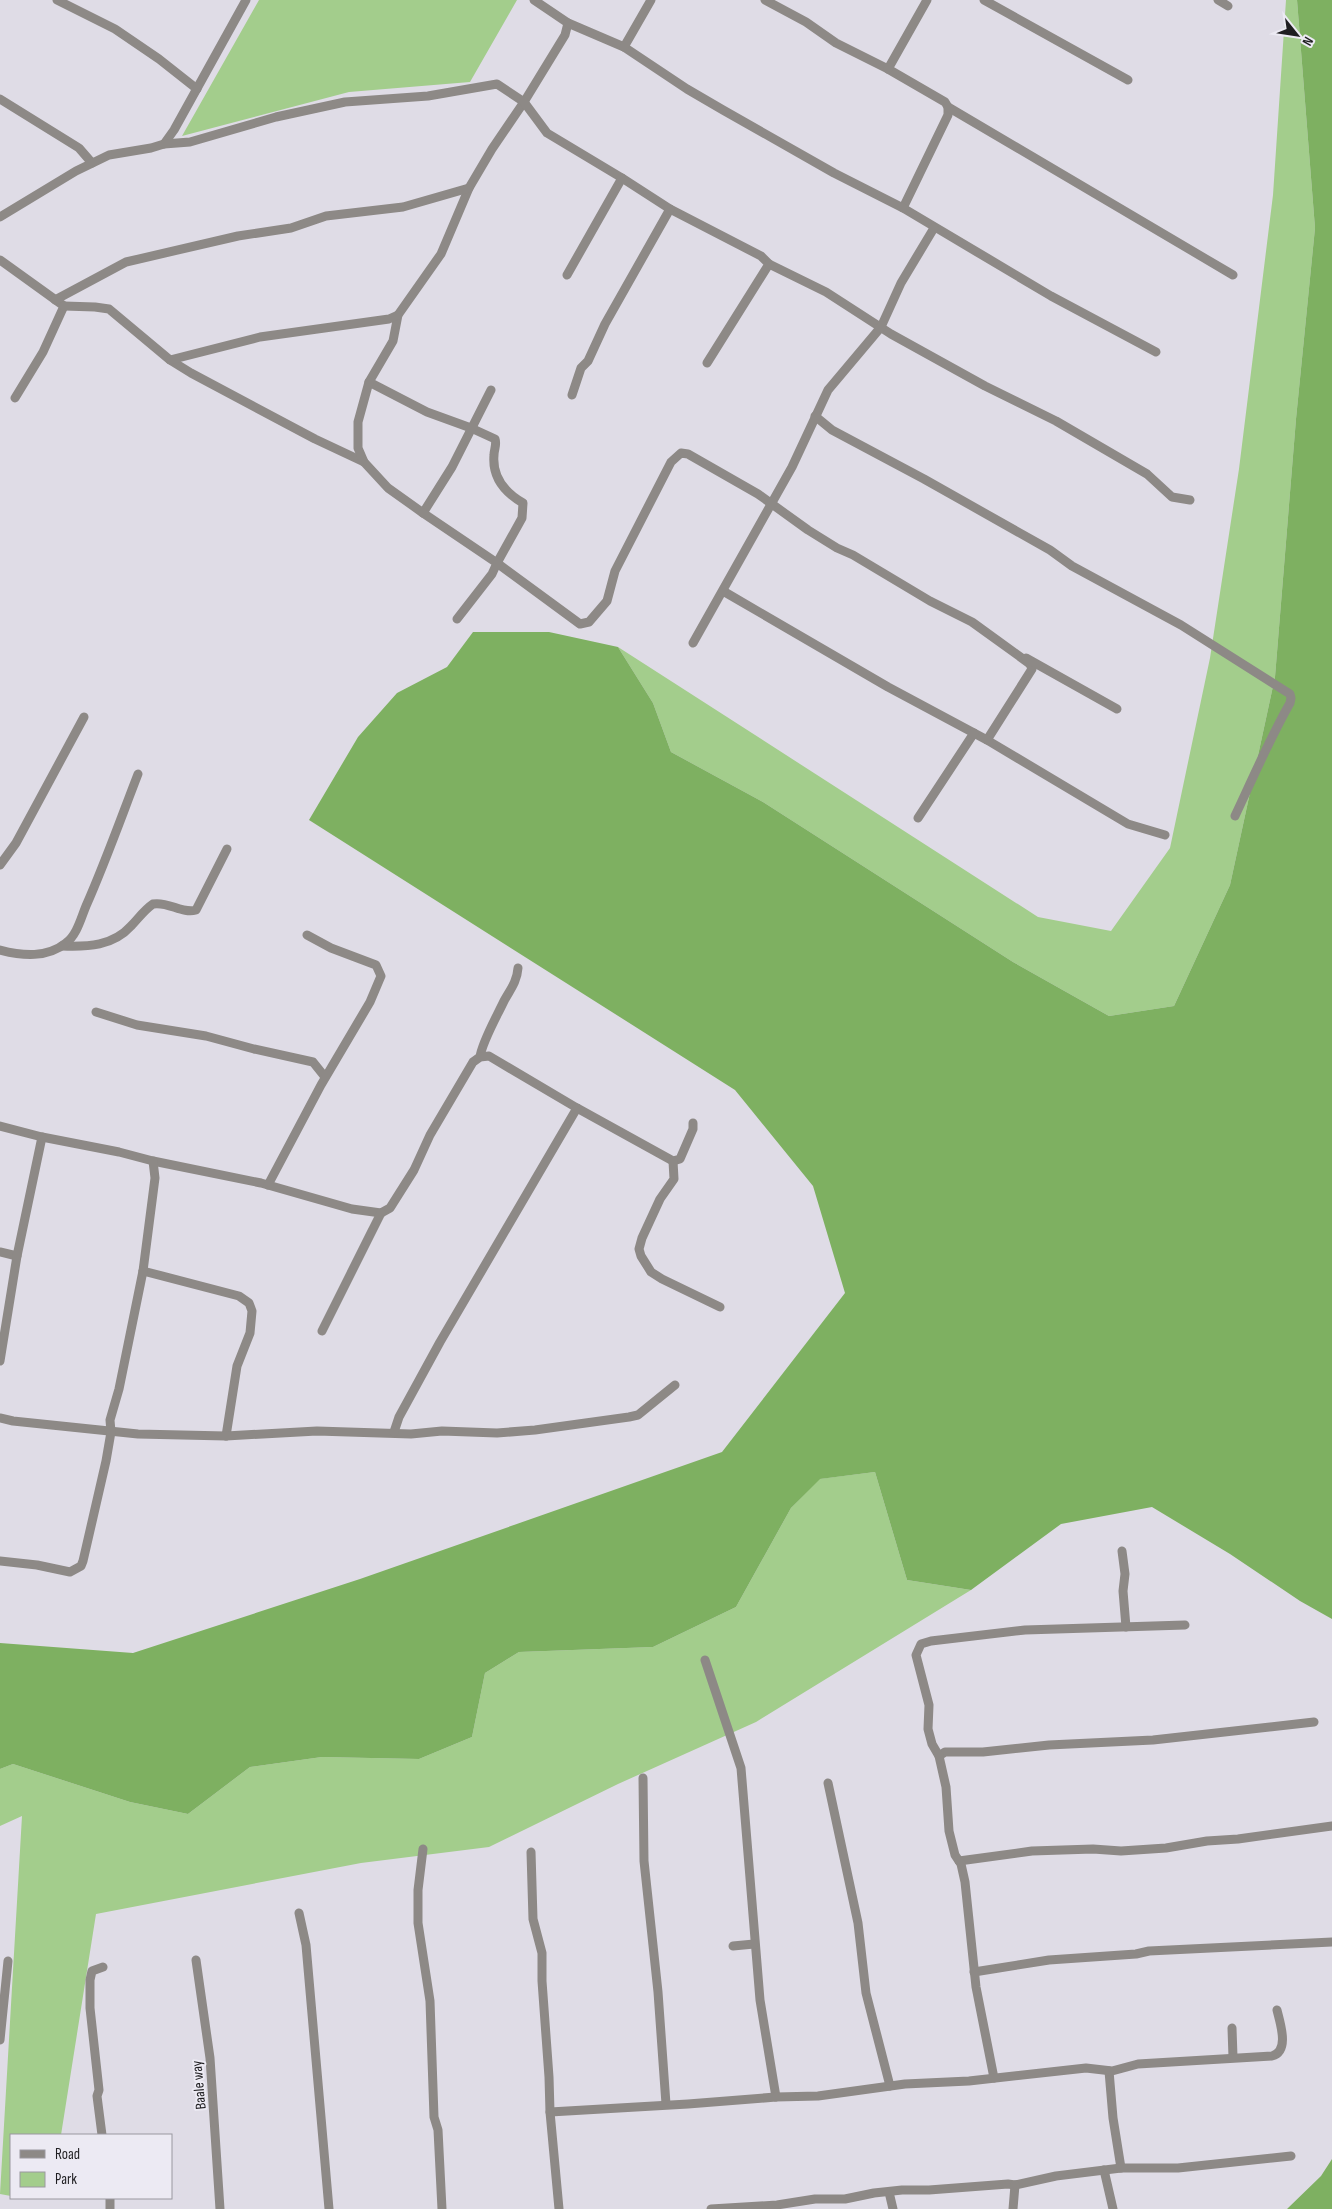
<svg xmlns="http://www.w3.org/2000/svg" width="1332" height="2209" font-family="'Sofia Sans Condensed',sans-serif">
<rect width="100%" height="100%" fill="#dfdce6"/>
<g fill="#a3cd8c">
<polygon points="259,0 517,0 470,82 349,92 182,136"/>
<polygon points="1286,0 1297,0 1315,228 1296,419 1275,677 1230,885 1174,1006 1109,1016 1013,962 763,802 671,752 653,703 618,647 1038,917 1111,931 1170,848 1210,658 1239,469 1273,195"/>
<polygon points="875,1472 907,1580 971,1590 756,1722 618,1784 489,1847 361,1863 96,1914 61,2135 11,2135 11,2196 0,2194 22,1816 0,1826 0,1769 13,1764 130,1802 188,1814 250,1767 322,1757 419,1759 472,1737 485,1673 519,1652 653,1647 736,1607 791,1508 819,1479"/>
</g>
<g fill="#7eb061">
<polygon points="1297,0 1332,0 1332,1619 1300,1601 1230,1554 1152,1507 1061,1524 971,1590 907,1580 875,1472 820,1479 791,1508 736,1607 653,1647 519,1652 485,1673 472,1737 419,1759 322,1757 250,1767 188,1814 130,1802 13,1764 0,1769 0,1643 133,1653 360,1579 722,1452 845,1293 813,1186 735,1090 309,820 358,737 397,693 447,667 473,632 549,632 618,647 653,703 671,752 763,802 1013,962 1109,1016 1174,1006 1230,885 1275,677 1296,419 1315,228"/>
<polygon points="1332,2159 1332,2209 1287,2209 1321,2176"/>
</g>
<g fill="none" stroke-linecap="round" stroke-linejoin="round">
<g stroke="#8d8986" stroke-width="9">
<polyline points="57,0 115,29 159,59 197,89"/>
<path d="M 534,0 L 568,23 L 565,35 L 524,102 L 492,149 L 469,188 L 441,254 L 398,315 L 393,341 L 369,382 L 427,412 L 471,428 L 495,439 C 497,445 494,449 494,455 C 492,477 504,492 523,503 L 522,518 L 497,563 L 580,624 L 589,622 L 607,601 L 615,571 L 671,462 L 681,453 L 688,454 L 758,494 L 808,530 L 837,548 L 853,555 L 930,601 L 972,622 L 1030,664 L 1032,669 L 987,740"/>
<polyline points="765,0 806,22 836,43 888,69 945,102 948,107 948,115 903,208"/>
<polyline points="984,0 1128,80"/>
<polyline points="1218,0 1228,6"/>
<polyline points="568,23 624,47 687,89 723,110 834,173 903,208 1051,296 1156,352"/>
<polyline points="624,47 651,0"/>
<polyline points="888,69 927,0"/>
<polyline points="0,99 79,148 92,163"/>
<polyline points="948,107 1233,275"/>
<polyline points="164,144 174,130 246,0"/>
<polyline points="670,209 761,256 769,264 707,363"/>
<polyline points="0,217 76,171 109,155 151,148 164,144 190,142 276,117 345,102 428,96 497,84 524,102 547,133 622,178 567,275"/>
<polyline points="0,260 64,306 43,352 15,398"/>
<polyline points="769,264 826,292 891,334 985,386 1056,421 1147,474 1172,497 1190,500"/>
<polyline points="55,300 126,262 238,236 291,228 326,216 403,207 469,188"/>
<polyline points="64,306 95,307 109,309 170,360 191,373 315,439 364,462"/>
<polyline points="170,360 260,337 389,319 398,315"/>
<polyline points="369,382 358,422 358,448 364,462 388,488 423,513 452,467 491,390"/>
<polyline points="572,395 581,368 588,361 605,324 670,209 622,178"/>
<path d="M 815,416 L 832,430 L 924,479 L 1050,550 L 1072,566 L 1181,625 L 1290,694 L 1291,698 L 1290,703 C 1269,740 1253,778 1235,816"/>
<polyline points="423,513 497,563 492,574 457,619"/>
<polyline points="723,591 888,687 987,740 1128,824 1165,835"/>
<polyline points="693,643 792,467 828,390 881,327 901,283 934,228"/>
<polyline points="1026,658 1117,709"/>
<polyline points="918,818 974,733"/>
<polyline points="0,865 16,843 84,717"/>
<path d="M 62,946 C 88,947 113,946 131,926 C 138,919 144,910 153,904 C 168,901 182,914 196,910 L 227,849"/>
<path d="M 0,950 C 23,956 47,958 66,943 C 77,935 81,918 86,906 C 105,863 121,818 138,774"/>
<polyline points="96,1012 137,1025 206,1036 254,1049 313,1062 325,1077"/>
<path d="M 480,1057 C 482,1042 497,1016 504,1001 C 510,990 517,982 518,968"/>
<polyline points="0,1126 42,1137 119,1152 153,1161 261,1183 352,1209 381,1213 390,1208 414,1170 430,1135 473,1062 480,1057 489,1056 577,1108 673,1161 680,1159 693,1129 693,1123"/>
<polyline points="673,1161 674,1179 660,1199 642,1238 639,1249 641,1256 651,1272 662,1279 720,1307"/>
<polyline points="268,1185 321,1085 370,1002 381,976 376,965 331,948 307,935"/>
<polyline points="0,1252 17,1256"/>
<polyline points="143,1271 239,1296 249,1303 252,1311 250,1333 237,1366 226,1436"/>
<polyline points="322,1331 381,1213"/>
<polyline points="0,1361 17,1256 42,1137"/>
<polyline points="0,1418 13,1421 138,1434 226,1436 317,1431 411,1434 442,1431 497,1433 535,1430 629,1417 638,1415 675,1385"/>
<polyline points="394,1432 399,1417 440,1342 577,1108"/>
<polyline points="1122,1551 1125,1574 1123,1591 1126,1627"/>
<polyline points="0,1561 37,1565 70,1572 81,1566 83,1561 106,1461 111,1432 110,1420 119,1389 143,1271 155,1178 153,1161"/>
<polyline points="705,1660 741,1768 760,2000 776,2097"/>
<polyline points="939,1756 945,1752 983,1752 1049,1745 1153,1740 1314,1722"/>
<polyline points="643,1778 644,1861 658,1992 666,2104"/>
<polyline points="828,1783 858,1923 866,1993 890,2086"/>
<polyline points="423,1849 418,1890 418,1923 430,2001 434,2117 438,2130 442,2209"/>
<polyline points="531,1852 533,1919 542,1953 542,1981 549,2077 550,2112 559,2209"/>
<polyline points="959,1861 1032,1851 1093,1849 1121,1851 1166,1848 1207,1841 1238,1839 1332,1826"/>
<polyline points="299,1913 306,1945 329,2209"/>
<polyline points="733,1946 754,1944"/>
<polyline points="196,1960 210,2058 220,2209"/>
<polyline points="974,1972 1049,1960 1136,1954 1149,1951 1332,1942"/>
<polyline points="1232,2028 1233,2057"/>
<polyline points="0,2040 8,1961"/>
<polyline points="1109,2071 1113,2118 1121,2168"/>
<polyline points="994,2078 976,1987 965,1882 961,1864 955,1855 949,1831 946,1787 939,1756 932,1744 928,1729 929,1705 916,1655 921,1644 931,1641 1025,1630 1185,1625"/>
<path d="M 550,2112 L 688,2104 L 776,2097 L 818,2096 L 905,2084 L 969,2081 L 1086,2068 L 1112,2071 L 1138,2064 L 1272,2056 C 1290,2051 1280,2023 1277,2010"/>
<polyline points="102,2135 97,2096 99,2090 90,2008 90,1980 92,1971 103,1967"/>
<polyline points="1104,2170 1113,2209"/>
<polyline points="889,2192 893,2209"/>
<polyline points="110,2198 110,2209"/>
<polyline points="711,2209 777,2205 815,2199 845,2199 874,2193 902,2190 929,2190 1008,2184 1015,2185 1056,2176 1121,2168 1178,2168 1291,2156"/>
<polyline points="1013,2209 1015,2185"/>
</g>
</g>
<g text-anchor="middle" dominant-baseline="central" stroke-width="4" stroke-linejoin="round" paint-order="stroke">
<g font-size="15" fill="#1f1e21" stroke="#eceaf3">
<text transform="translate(199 2085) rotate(-95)">Baale way</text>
</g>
</g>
<rect x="10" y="2134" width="162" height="65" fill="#eceaf3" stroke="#9a989f"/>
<rect x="20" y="2150" width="25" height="8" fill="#8d8986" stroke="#9a989f"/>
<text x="55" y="2159" font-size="15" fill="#1f1e21">Road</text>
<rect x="20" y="2172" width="25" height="15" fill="#a3cd8c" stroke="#9a989f"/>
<text x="55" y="2184" font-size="15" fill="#1f1e21">Park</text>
<g transform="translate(1297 35) rotate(120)" stroke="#eceaf3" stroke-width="4" paint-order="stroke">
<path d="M0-4L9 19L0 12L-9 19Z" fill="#1f1e21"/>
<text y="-8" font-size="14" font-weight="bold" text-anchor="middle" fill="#1f1e21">N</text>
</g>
</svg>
